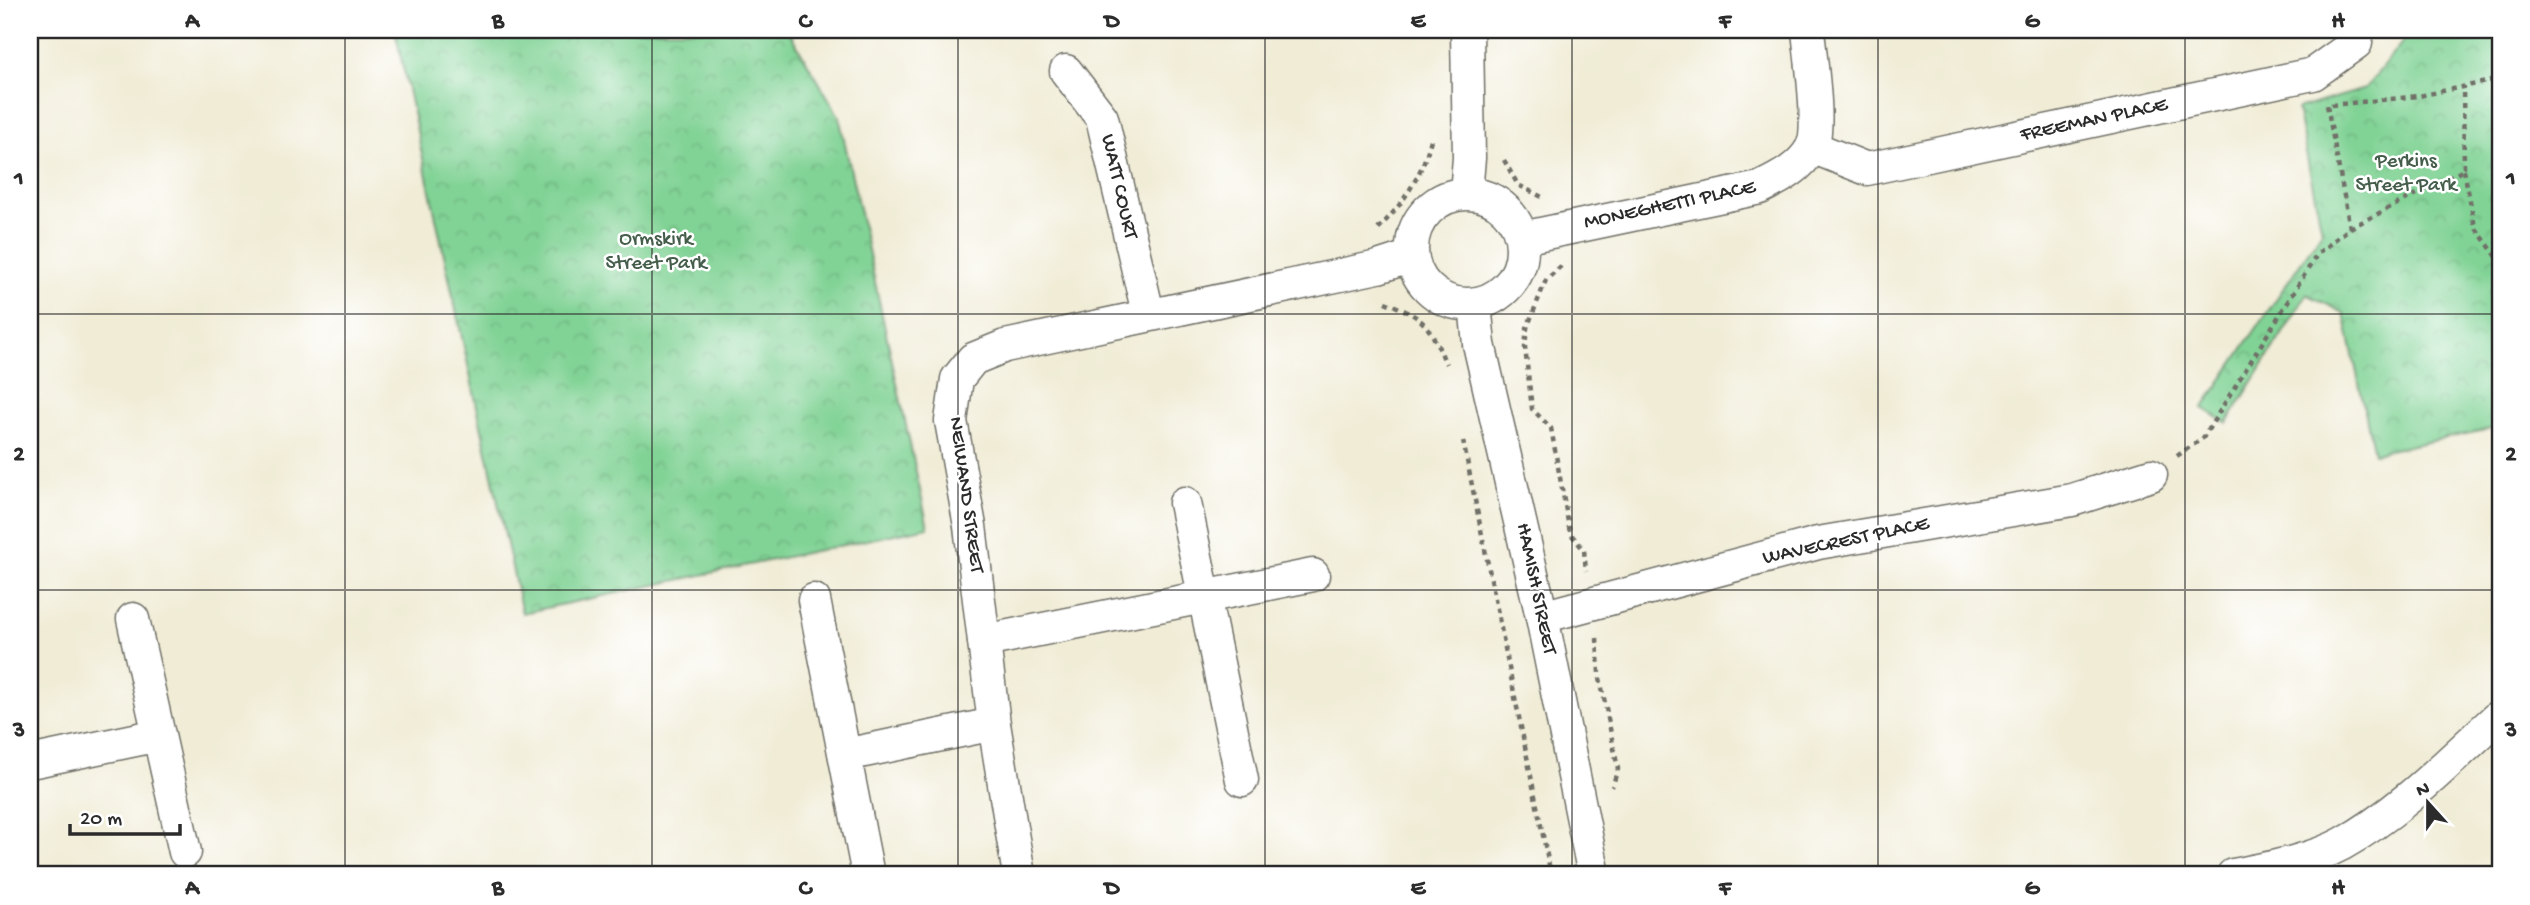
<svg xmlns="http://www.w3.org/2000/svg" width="2530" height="905" font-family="'Gochi Hand',sans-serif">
<defs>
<pattern id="park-crowns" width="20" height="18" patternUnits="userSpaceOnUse" patternTransform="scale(1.75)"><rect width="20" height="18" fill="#81d395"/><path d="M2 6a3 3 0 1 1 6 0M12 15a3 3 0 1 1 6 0" fill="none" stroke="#70b581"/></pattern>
</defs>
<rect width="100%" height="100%" fill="#fff"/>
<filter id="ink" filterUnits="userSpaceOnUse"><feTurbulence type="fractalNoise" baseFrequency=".0143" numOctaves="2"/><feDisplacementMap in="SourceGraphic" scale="14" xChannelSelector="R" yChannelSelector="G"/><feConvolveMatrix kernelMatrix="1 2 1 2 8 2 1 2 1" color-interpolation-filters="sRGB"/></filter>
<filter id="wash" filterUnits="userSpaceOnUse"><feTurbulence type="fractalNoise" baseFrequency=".00686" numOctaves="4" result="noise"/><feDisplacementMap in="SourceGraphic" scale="28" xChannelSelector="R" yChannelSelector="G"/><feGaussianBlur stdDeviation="1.57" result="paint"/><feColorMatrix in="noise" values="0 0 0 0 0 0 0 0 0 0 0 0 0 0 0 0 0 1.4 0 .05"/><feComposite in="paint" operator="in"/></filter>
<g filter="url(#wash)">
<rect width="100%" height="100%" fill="#f0ecd6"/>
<g fill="url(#park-crowns)" stroke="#567f60" stroke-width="2">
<polygon points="395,30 788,30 839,116 928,527 522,613"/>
<polygon points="2412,30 2500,30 2500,427 2374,453 2344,313 2307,294 2227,423 2203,408 2322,231 2297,109 2365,89"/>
</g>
</g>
<g filter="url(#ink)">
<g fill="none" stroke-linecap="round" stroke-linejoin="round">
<defs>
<g id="street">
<polyline points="1066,71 1102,118 1148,313"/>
<polyline points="1812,147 1867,169 2313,74 2356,43 2357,30"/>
<polyline points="1466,193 1469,158 1467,30"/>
<circle cx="1467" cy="249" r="55"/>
<path d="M 1522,238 L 1760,188 C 1780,178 1799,169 1811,149 C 1822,131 1810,54 1808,30"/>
<polyline points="1475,304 1479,344 1542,617 1594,875"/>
<polyline points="1185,503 1242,780"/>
<polyline points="814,600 868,875"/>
<polyline points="1542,617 1818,543 2072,500 2151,475"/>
<polyline points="133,619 185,852"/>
<polyline points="984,641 1313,575"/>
<polyline points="845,755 994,724"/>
<polyline points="30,762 159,735"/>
<polyline points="1019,875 994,724 970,526 951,421 957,379 973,359 1005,346 1378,267 1412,256"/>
<path d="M 2233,875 C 2268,868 2310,861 2342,844 C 2402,811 2450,760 2500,715"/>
</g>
</defs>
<use href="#street" stroke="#706f67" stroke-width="35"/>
<g stroke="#706f67" stroke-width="4.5" stroke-dasharray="5 5" stroke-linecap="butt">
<polyline points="2331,105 2419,96 2500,79"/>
<polyline points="1504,160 1518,185 1546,199"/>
<polyline points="2464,170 2475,227 2500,261"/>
<polyline points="2350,228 2464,170 2463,86"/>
<path d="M 1378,229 C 1405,202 1424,172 1432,135"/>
<polyline points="1561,266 1546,280 1527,328 1525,347 1532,409 1551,428 1570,533 1584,550 1586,571"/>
<path d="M 1385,302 C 1426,318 1429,325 1446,364"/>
<polyline points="1463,441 1551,875"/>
<polyline points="2177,456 2203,438 2318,253 2350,228 2327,105"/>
<polyline points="1597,638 1599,673 1618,769 1612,787"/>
</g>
<use href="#street" stroke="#fff" stroke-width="32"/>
</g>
</g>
<path fill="none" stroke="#2b2b2b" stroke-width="2" stroke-opacity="0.55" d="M 345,30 L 345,875M 652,30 L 652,875M 958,30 L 958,875M 1265,30 L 1265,875M 1572,30 L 1572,875M 1878,30 L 1878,875M 2185,30 L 2185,875M 30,314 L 2500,314M 30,590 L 2500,590"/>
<g text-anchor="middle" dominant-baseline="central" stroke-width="5" stroke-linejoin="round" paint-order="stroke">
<g font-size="21" fill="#2b2b2b" stroke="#fff">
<text transform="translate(2094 121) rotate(-12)">FREEMAN PLACE</text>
<text transform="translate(1118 187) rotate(77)">WATT COURT</text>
<text transform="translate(1670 206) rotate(-12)">MONEGHETTI PLACE</text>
<text transform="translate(965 495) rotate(82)">NEIWAND STREET</text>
<text transform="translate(1846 542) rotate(-12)">WAVECREST PLACE</text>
<text transform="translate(1535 589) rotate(78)">HAMISH STREET</text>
</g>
<g font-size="21" fill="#455d4b" stroke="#fff">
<text x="2406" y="162">Perkins<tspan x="2406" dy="24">Street Park</tspan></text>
<text x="656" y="240">Ormskirk<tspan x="656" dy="24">Street Park</tspan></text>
</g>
</g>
<rect width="2530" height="905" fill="none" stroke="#fff" stroke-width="77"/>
<g transform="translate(2428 803) rotate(339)" stroke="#ffffff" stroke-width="5" paint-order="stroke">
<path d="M0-5L12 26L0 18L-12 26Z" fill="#2b2b2b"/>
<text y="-10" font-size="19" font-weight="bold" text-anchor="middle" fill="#2b2b2b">N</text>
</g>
<path d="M70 824v10h110v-10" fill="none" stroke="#2b2b2b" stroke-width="3.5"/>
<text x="80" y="824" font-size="21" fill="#2b2b2b" stroke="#ffffff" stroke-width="5" paint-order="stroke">20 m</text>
<rect x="38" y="38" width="2454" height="828" fill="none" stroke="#2b2b2b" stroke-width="2.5"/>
<g font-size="23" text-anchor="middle" font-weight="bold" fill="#2b2b2b">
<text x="192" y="27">A</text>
<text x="498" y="27">B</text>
<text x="805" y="27">C</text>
<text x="1112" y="27">D</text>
<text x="1418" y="27">E</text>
<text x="1725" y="27">F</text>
<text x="2032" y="27">G</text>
<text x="2338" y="27">H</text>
<text x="19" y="184">1</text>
<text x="2511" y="184">1</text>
<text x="19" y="460">2</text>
<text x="2511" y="460">2</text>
<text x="19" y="736">3</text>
<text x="2511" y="736">3</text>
<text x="192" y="894">A</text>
<text x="498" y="894">B</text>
<text x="805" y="894">C</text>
<text x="1112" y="894">D</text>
<text x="1418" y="894">E</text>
<text x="1725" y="894">F</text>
<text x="2032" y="894">G</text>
<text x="2338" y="894">H</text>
</g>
</svg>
